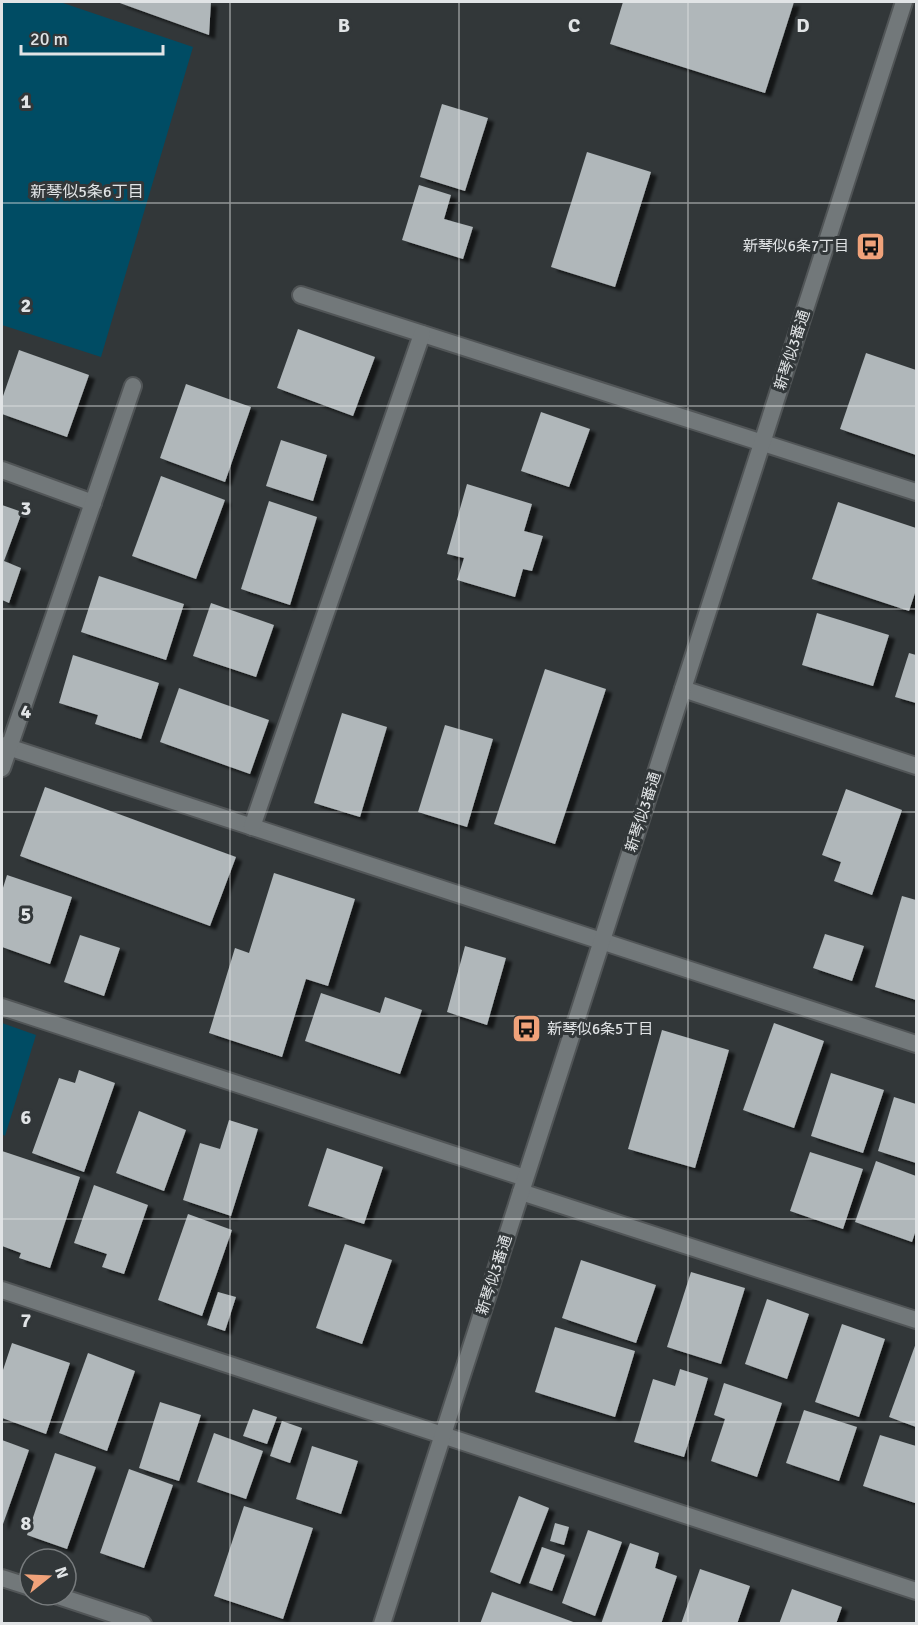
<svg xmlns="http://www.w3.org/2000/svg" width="918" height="1625" font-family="Signika,'Noto Sans JP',sans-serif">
<defs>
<filter id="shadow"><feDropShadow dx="6" dy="4" stdDeviation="1.5" flood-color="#0009"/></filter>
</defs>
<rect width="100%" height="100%" fill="#323739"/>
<g fill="#004c64">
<polygon points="2,2 60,2 193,47 101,357 2,325"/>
<polygon points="2,1023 36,1035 5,1136 2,1134"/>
</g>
<g fill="#b0b7ba" filter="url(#shadow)">
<polygon points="117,2 211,2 209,35"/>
<polygon points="623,2 794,2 765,93 610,44"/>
<polygon points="442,104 488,118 465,191 420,177"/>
<polygon points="587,152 651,172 615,287 551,267"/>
<polygon points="419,185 451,195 444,219 473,227 463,259 402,240"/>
<polygon points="298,329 375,357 353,416 277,388"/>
<polygon points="19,350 89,375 67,437 2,414 2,399"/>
<polygon points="866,353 916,370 916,455 840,429"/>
<polygon points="186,384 251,407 225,482 160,458"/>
<polygon points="541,412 590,429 569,487 521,471"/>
<polygon points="281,440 327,455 313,501 266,486"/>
<polygon points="161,476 225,500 196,579 132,556"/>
<polygon points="467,484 532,504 524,531 543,536 532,571 523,569 515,597 457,580 464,558 447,554"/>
<polygon points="269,501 317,517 290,605 241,589"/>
<polygon points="838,502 916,528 916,590 909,611 812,579"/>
<polygon points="2,505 22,512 4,561 21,568 9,603 2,600"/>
<polygon points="99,576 184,604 166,660 81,632"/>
<polygon points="211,603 274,625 256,677 193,656"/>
<polygon points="817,613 889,635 873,686 802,665"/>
<polygon points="909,653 916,655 916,703 895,697"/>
<polygon points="73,655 159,683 141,739 95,724 98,715 59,703"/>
<polygon points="545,669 606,689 555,844 494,824"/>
<polygon points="179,688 269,720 250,774 160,742"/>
<polygon points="342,713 387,727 360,817 314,803"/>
<polygon points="445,725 493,739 467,827 418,812"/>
<polygon points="45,787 236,857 210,926 20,856"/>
<polygon points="846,789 902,810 872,895 834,881 841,862 822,855"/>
<polygon points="274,873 355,899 328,986 306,979 282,1057 209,1033 235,948 249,953"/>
<polygon points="7,875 72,897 50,964 2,947 2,891"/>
<polygon points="902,896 916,900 916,1000 875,987"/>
<polygon points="825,934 864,946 852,981 813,968"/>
<polygon points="80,935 120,948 104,996 64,982"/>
<polygon points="465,946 506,958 487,1025 447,1012"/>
<polygon points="321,993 380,1013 385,997 422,1010 400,1074 305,1041"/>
<polygon points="774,1023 824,1041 794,1128 743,1110"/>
<polygon points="662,1030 729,1050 695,1168 628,1149"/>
<polygon points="79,1070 115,1083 84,1172 32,1153 59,1078 75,1083"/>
<polygon points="831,1073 884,1090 863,1153 811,1136"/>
<polygon points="894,1097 916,1104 916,1163 878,1151"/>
<polygon points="139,1111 186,1130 164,1191 116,1173"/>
<polygon points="229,1120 258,1129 231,1216 183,1200 200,1143 220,1149"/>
<polygon points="327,1148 383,1167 364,1224 308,1206"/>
<polygon points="2,1151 80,1177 50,1268 19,1258 21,1253 2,1246"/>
<polygon points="810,1152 863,1169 843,1229 790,1211"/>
<polygon points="876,1161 916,1176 916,1230 912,1242 855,1222"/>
<polygon points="94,1185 148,1205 124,1274 102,1267 107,1254 74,1243"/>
<polygon points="188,1214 232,1230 202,1316 158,1300"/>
<polygon points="345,1244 392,1260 362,1344 316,1328"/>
<polygon points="581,1260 656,1285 636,1343 562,1318"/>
<polygon points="691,1272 745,1288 721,1364 667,1347"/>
<polygon points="218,1292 236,1297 225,1331 207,1325"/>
<polygon points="767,1299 809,1314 787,1379 745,1364"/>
<polygon points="842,1324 885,1339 859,1417 815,1402"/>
<polygon points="555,1327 635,1351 615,1417 535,1392"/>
<polygon points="12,1343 70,1363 46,1434 2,1418 2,1373"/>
<polygon points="916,1343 916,1427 889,1417"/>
<polygon points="88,1353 135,1371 107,1451 59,1433"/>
<polygon points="680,1369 708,1378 684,1457 634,1442 653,1379 675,1386"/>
<polygon points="724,1383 782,1403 757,1477 711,1461 725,1419 714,1415"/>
<polygon points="160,1402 201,1415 179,1481 139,1468"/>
<polygon points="253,1409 277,1417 267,1444 243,1436"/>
<polygon points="804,1410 857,1427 839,1481 786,1463"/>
<polygon points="282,1421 302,1428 290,1463 270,1456"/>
<polygon points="214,1433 263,1451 246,1499 197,1482"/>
<polygon points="880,1435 916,1446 915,1503 863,1486"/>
<polygon points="2,1440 29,1450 2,1527"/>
<polygon points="312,1446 358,1461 341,1514 296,1499"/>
<polygon points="55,1453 96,1467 67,1549 27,1535"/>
<polygon points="129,1469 173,1485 144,1568 100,1553"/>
<polygon points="519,1496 549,1508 520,1584 490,1572"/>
<polygon points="244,1506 313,1528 283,1619 214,1596"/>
<polygon points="555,1523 569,1527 564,1545 550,1541"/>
<polygon points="588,1530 622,1542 595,1616 562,1603"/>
<polygon points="630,1543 659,1553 655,1568 677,1576 661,1624 601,1624"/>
<polygon points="542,1547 565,1555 552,1591 529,1583"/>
<polygon points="700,1569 750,1586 737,1624 681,1624"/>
<polygon points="792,1589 842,1607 836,1624 779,1624"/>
<polygon points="492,1592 576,1623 576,1624 480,1624"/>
</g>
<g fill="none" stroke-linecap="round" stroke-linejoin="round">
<defs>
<g id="minor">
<polyline points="301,295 916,492"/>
<polyline points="2,470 93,503"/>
<polyline points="683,689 916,766"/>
<polyline points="2,745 916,1044"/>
<polyline points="2,768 133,386"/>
<polyline points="252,827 422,334"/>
<polyline points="2,1007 525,1178"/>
<polyline points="521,1192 916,1320"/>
<polyline points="2,1290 916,1591"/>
<polyline points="2,1578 30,1587"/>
<polyline points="55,1595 143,1624"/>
</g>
<polyline id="tertiary" points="382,1624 904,2"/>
</defs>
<use href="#minor" stroke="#515557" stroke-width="20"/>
<use href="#tertiary" stroke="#515557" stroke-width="20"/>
<use href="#minor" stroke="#72787a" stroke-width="16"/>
<use href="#tertiary" stroke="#72787a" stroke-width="16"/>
</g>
<path fill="none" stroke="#e1e4e6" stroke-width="1.5" stroke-opacity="0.55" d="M 230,2 L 230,1624M 459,2 L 459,1624M 688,2 L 688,1624M 2,203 L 916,203M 2,406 L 916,406M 2,609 L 916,609M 2,812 L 916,812M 2,1016 L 916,1016M 2,1219 L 916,1219M 2,1422 L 916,1422"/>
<defs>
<symbol id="bus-square" viewBox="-11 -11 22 22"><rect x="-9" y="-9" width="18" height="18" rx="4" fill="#f0a27a" stroke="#323739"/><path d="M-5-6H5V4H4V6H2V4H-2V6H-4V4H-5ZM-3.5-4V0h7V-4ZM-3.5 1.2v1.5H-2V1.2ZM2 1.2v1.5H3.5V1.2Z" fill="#111"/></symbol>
</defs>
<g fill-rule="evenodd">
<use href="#bus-square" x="854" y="230" width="33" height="33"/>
<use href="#bus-square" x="510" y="1012" width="33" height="33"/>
</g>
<g text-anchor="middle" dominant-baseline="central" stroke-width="6" stroke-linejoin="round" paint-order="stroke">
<g font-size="15" fill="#e1e4e6" stroke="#323739" text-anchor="end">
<text x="849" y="246">新琴似6条7丁目</text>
<text x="547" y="1029" text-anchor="start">新琴似6条5丁目</text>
</g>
<g font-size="15" fill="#e1e4e6" stroke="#323739">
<text transform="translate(792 350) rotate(-72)">新琴似3番通</text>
<text transform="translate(643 812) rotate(-72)">新琴似3番通</text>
<text transform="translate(494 1275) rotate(-72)">新琴似3番通</text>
</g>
<g font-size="16" fill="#e1e4e6" stroke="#323739">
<text x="87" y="192">新琴似5条6丁目</text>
</g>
</g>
<g font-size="20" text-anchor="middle" font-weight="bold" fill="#e1e4e6" stroke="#323739" stroke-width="6" stroke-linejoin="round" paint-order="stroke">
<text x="344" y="32">B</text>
<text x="574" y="32">C</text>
<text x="803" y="32">D</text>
<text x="26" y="108">1</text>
<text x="26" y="312">2</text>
<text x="26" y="515">3</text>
<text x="26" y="718">4</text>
<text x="26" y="921">5</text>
<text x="26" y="1124">6</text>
<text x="26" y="1327">7</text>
<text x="26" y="1530">8</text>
</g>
<rect width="918" height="1625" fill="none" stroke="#e1e4e6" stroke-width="6"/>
<g transform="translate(48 1577) rotate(72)"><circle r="28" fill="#323739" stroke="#787c7e" stroke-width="1.5"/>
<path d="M0-4.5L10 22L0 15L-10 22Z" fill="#f0a27a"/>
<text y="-9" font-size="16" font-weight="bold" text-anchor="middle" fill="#e1e4e6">N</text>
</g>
<path d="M21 45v9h142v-9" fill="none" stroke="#e1e4e6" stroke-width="3"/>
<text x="30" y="45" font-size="18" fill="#e1e4e6" stroke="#323739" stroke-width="4.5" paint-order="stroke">20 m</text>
</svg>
